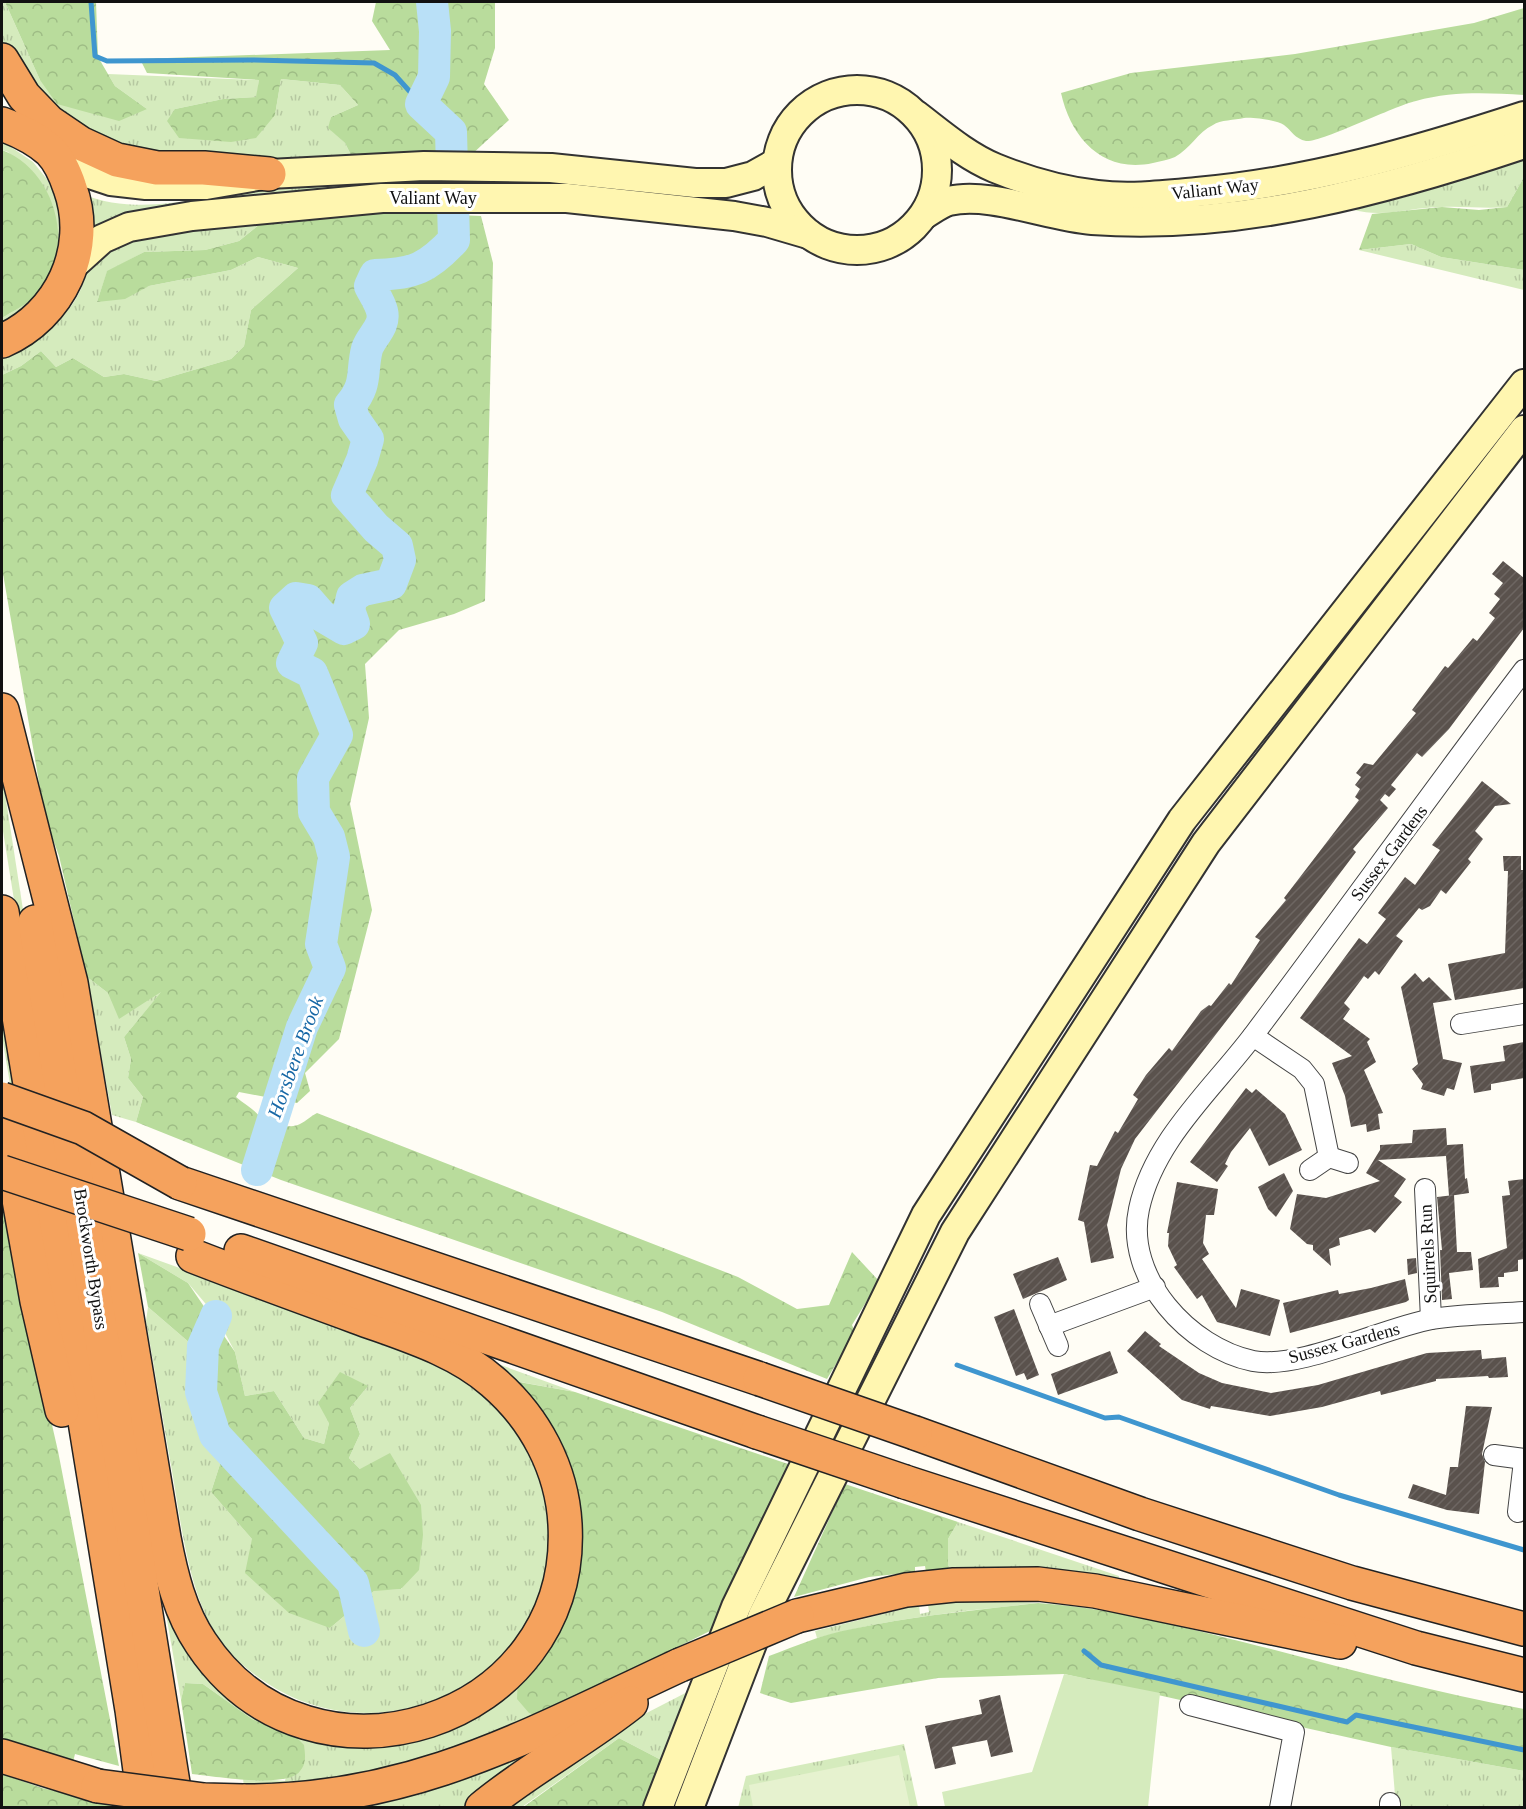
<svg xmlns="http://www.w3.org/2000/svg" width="1526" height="1809" font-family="'Times New Roman',serif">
<defs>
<pattern id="grass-tufts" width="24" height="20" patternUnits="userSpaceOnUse" patternTransform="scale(1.5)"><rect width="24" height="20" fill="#d5ebbd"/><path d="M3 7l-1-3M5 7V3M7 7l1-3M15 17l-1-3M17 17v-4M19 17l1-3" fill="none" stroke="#b6c8a1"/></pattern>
<pattern id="forest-crowns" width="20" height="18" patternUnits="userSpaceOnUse" patternTransform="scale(1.5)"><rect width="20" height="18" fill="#b9dc9c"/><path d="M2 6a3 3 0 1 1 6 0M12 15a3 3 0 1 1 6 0" fill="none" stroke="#9ebc85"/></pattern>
<pattern id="building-hatch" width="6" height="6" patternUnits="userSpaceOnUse" patternTransform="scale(1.5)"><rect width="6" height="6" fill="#5a524d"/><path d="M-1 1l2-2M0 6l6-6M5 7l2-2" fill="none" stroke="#6d6662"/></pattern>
</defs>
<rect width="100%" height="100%" fill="#fffdf5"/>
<g fill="url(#grass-tufts)">
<polygon points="2,2 5,2 40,80 147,109 115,86 108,74 259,80 257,97 223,99 175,109 275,115 281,79 340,85 358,105 331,117 329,128 345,143 355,163 178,162 77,134 18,73 2,40"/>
<polygon points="2,141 33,162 46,178 57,197 64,238 50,289 2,329 2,318 22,306 58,235 52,204 8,152 2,150"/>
<path d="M 1524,158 L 1524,177 L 1507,207 C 1485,209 1464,206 1442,207 C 1412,207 1384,218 1354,210 L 1405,197 Z"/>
<path d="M 431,181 L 490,182 L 508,189 L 90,233 L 82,194 C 138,217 200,197 257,191 C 315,185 373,183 431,181 Z"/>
<path d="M 313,215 L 286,224 L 260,224 L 239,241 L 205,250 L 144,252 L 107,272 L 97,302 L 149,286 L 231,270 L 258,257 L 298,268 L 251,310 L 244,346 L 231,359 L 156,381 L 124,374 L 104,377 L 73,358 L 56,367 L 41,351 L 21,366 L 2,375 L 2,359 C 31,345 62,325 78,295 C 86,280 89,260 106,250 C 136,232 174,231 208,227 C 243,223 278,219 313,215 Z"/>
<polygon points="1411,244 1441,257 1524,270 1524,290 1359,250"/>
<polygon points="2,774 41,1026 46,1099 2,825"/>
<polygon points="87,977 108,993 163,990 124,1037 131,1059 128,1078 143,1097 136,1122 112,1115"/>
<polygon points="2,991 16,1084 10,1084 2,1036"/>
<path d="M 138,1253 C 206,1277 274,1303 342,1329 C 387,1346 457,1366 490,1401 C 522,1435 545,1476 548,1524 C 558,1657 420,1748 299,1700 C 270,1688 240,1667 221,1641 C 189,1599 181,1522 172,1471 C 163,1421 155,1371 146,1321 L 148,1307 L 191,1344 L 187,1387 L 201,1429 L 222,1458 L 211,1492 L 330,1628 L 375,1590 L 402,1589 L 360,1469 L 349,1458 L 360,1434 L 350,1408 L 368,1386 L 329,1423 L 324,1444 L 304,1438 L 274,1391 L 245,1396 L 235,1352 L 216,1316 L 188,1283 Z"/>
<polygon points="454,1348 575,1392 520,1382 530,1407"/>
<polygon points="136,1442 198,1653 347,1739 518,1676 538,1716 401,1768 305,1784 244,1788 243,1778 285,1781 296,1737 252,1719 203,1684 185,1683 181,1700"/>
<polygon points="958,1522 1119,1576 1118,1582 948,1571 948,1539"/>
<path d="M 987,1600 L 1038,1603 C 964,1611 889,1618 817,1638 L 815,1631 L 919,1605 L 920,1614 L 929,1612 L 928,1605 Z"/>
<polygon points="697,1687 667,1763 619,1738 522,1807 506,1808 633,1720"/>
<polygon points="904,1744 918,1807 738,1808 746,1776"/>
<polygon points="1391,1747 1524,1771 1524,1807 1396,1807"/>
<polygon points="524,1752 529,1762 473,1807 334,1808 388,1800 452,1783"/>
</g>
<g fill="url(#forest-crowns)">
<polygon points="5,2 96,2 98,57 115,86 147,109 119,121 57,104 40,80"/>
<polygon points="376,2 495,2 495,48 484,84 509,120 469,157 355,163 345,143 328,128 331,117 358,105 340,85 281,79 275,115 256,138 231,142 179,138 167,121 175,109 223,99 256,97 259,80 147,73 140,59 390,50 372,21"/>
<path d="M 1524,8 L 1524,95 C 1487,93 1453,91 1416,101 C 1394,106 1320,143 1306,141 C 1295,139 1291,130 1284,125 C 1276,120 1253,117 1244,118 C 1235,120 1220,120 1213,125 C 1198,132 1190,149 1175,157 C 1168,160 1160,161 1153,163 C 1103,174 1071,138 1061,93 L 1131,73 L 1295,54 L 1474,23 Z"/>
<path d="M 2,150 C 56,170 78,251 37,294 C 27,305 13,311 2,318 Z"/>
<polygon points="1524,177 1524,270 1441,257 1411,244 1359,250 1372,214 1442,207 1479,210 1507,207"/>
<path d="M 433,208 L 433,214 L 481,216 L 493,263 L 485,601 L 454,614 L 399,630 L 365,664 L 369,718 L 350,804 L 372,910 L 339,1039 L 305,1073 L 310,1091 L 297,1103 L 239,1092 L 236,1097 C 250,1109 267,1114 262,1135 L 272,1138 C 277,1120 288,1130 300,1124 C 306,1121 311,1116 317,1113 L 738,1277 L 797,1309 L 829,1305 L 852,1252 L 879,1281 L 852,1325 L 855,1332 L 827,1379 L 662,1312 L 281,1180 L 136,1122 L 143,1097 L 128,1078 L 131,1059 L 124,1037 L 161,992 L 119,1019 L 108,993 L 87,977 L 59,856 L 45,817 L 2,568 L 2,375 L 21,366 L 41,351 L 56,367 L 73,358 L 104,377 L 124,374 L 156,381 L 231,359 L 244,346 L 251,310 L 298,268 L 258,257 L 231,270 L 149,286 L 125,299 L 97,302 L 107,271 L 144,252 L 205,250 L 239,241 L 260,224 L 286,224 L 313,215 Z"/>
<polygon points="2,1207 58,1451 119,1766 75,1754 73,1762 2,1739"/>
<polygon points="138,1253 188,1283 235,1352 245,1396 274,1391 304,1438 324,1444 329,1423 318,1403 340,1372 368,1386 350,1408 360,1434 349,1458 360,1469 390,1453 421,1505 423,1535 419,1570 401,1589 374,1591 330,1628 289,1613 245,1573 252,1539 211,1492 222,1458 201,1429 187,1387 191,1344 148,1307"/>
<polygon points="519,1382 575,1392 788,1464 714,1629 538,1716 529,1713 517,1699 518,1676 563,1603 530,1407"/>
<polygon points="845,1484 958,1522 948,1539 948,1571 926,1572 925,1566 915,1567 915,1572 869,1577 794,1597"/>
<path d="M 1038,1603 C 1117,1608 1194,1630 1271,1649 C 1355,1671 1439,1693 1524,1709 L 1524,1771 L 1391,1747 L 1064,1674 L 938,1678 L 791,1703 L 760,1693 L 769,1656 C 796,1646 823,1634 852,1629 C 913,1616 976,1610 1038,1603 Z"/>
<path d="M 185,1683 L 203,1684 L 252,1719 L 296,1737 L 304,1745 C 305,1754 307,1763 300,1771 C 288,1789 213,1776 192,1774 L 181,1700 Z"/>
<polygon points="619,1738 667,1763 649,1807 522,1808"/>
<polygon points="2,1774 42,1788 122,1807 2,1807"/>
</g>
<polygon fill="#d5ebbd" points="1064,1674 1160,1693 1148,1807 945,1807 942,1792 1032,1772"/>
<polygon fill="#e6f2cf" points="899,1755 910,1807 753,1807 749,1785"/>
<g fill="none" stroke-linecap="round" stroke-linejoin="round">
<g stroke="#3f96cf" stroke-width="5">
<polyline points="91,2 95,56 107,61 253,60 374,63 395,75 421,104"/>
<polyline points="957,1365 1105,1418 1119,1417 1339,1495 1524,1550"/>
<polyline points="1084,1651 1101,1665 1347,1722 1356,1715 1524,1750"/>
</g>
<g stroke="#b9e0f7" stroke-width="32">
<path d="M 257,1170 L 302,1027 L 330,968 L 321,944 L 334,857 L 329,837 L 314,812 L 313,778 L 337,735 L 312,673 L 292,663 L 302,643 L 285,608 L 296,598 L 308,600 L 322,616 L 344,629 L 354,624 L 349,610 L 352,597 L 363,590 L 391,584 L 400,560 L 397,546 L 376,528 L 347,495 L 362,460 L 368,439 L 354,419 L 350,405 C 368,384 361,372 367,349 C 371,336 386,327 382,311 C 380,303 374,294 370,286 L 375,275 C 414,274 428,268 454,240 L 451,132 L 421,104 L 434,77 L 435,31 L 432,2"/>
<polyline points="216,1316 203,1346 201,1392 215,1435 353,1583 364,1631"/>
</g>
</g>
<g fill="url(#building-hatch)">
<polygon points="1503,561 1524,578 1524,628 1449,729 1422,757 1417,753 1391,785 1396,789 1389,797 1385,794 1380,800 1388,808 1353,849 1356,852 1319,901 1135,1139 1121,1169 1107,1225 1114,1258 1091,1263 1084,1222 1078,1220 1090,1165 1097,1166 1115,1131 1118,1133 1138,1099 1133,1095 1146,1075 1169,1048 1172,1051 1201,1011 1209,1005 1211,1006 1229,983 1231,985 1260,940 1255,937 1286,900 1284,898 1359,800 1355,797 1360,789 1355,785 1361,777 1356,773 1364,763 1373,765 1416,713 1412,710 1445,666 1448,668 1473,638 1477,641 1495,618 1489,613 1500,599 1494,594 1503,583 1492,574"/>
<polygon points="1482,781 1511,804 1495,806 1475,831 1483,839 1468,859 1471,862 1446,894 1441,890 1430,906 1422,910 1419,908 1396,936 1403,941 1379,975 1375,971 1368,979 1364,976 1344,1003 1350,1009 1343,1019 1370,1039 1367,1042 1376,1062 1364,1070 1383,1113 1378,1114 1380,1129 1367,1132 1366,1124 1351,1127 1345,1096 1332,1063 1352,1056 1300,1018 1359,938 1367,944 1386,919 1378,913 1405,877 1415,885 1440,850 1432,845"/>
<polygon points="1503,856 1521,856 1521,870 1524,870 1524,988 1455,1000 1448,964 1505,953 1508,871 1504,871"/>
<polygon points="1415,973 1423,982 1429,977 1452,1000 1433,1003 1443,1059 1462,1063 1454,1090 1447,1088 1444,1096 1421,1089 1423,1084 1412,1069 1418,1064 1401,987"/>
<polygon points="1524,1042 1524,1078 1491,1084 1491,1090 1474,1093 1470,1066 1505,1061 1503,1046"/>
<polygon points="1246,1088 1252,1093 1256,1089 1285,1114 1302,1150 1269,1166 1250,1128 1231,1152 1225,1164 1228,1166 1217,1182 1190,1162"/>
<polygon points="1446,1128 1447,1145 1463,1144 1465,1179 1467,1178 1469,1193 1449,1196 1446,1156 1378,1160 1406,1179 1394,1196 1402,1202 1375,1233 1370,1229 1339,1238 1340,1245 1329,1249 1331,1266 1313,1250 1313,1245 1307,1244 1290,1229 1297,1194 1326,1198 1380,1181 1366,1173 1380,1150 1380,1145 1412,1143 1413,1130"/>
<polygon points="1284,1173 1293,1191 1276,1217 1268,1209 1258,1187"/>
<polygon points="1524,1179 1524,1259 1518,1260 1518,1271 1504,1273 1504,1277 1498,1277 1499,1287 1480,1288 1478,1259 1507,1248 1502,1196 1510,1195 1508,1181"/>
<polygon points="1177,1182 1218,1189 1214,1215 1206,1215 1203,1243 1209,1254 1202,1259 1236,1308 1241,1289 1280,1300 1270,1336 1217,1322 1202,1295 1197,1299 1174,1267 1177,1265 1168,1246 1169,1233 1167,1233"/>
<polygon points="1454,1195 1457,1252 1471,1252 1473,1270 1449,1273 1452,1299 1442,1300 1440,1250 1442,1250 1437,1197"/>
<polygon points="1058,1257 1067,1280 1023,1299 1013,1274"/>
<polygon points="1416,1258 1417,1273 1408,1275 1407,1259"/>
<polygon points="1405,1279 1409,1300 1406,1302 1290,1333 1283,1303 1338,1290 1339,1294 1371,1288"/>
<polygon points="1014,1309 1039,1375 1027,1380 1024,1373 1016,1376 994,1317"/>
<polygon points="1145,1331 1161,1344 1159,1346 1199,1373 1222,1383 1271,1393 1318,1385 1427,1353 1481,1350 1482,1359 1506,1357 1508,1377 1489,1378 1488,1376 1436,1379 1436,1381 1381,1395 1380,1391 1322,1407 1270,1416 1211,1406 1210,1409 1182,1400 1127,1351"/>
<polygon points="1110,1351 1118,1373 1058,1395 1051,1374"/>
<polygon points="1466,1406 1492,1407 1482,1454 1485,1462 1479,1514 1447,1510 1408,1498 1413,1484 1446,1495 1450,1467 1458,1467"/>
<polygon points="1000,1695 1013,1752 991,1757 987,1740 952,1747 956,1764 935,1769 925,1726 982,1714 979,1700"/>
</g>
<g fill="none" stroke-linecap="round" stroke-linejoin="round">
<defs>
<g id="street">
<path d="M 1524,670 C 1433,790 1346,912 1255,1033 C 1214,1088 1154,1139 1139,1209 C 1124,1278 1190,1348 1253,1361 C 1299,1370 1383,1328 1432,1319 C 1462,1314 1494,1314 1524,1312"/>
<polyline points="1461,1024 1524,1014"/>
<polyline points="1253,1036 1302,1069 1314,1084 1329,1157"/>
<polyline points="1310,1170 1329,1157 1348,1163"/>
<polyline points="1425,1189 1431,1319"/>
<polyline points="1040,1304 1058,1346"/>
<polyline points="1049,1326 1155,1287"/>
<polyline points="1494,1455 1524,1459"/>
<polyline points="1518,1512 1524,1461"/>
<polyline points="1190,1705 1294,1732 1280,1808"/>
<polyline points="1390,1803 1390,1808"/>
</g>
<g id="secondary">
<circle cx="857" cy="170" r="80"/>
<path d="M 916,115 C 941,134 966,156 995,168 C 1027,181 1062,191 1097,195 C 1130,199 1164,195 1197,192 C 1310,182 1417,151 1524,116"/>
<polyline points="51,152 84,172 111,181 146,185 206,185 269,174 424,166 551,168 695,183 726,183 753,176 776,163"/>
<path d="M 925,214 C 932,210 941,203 949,201 C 989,191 1049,217 1092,220 C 1239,231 1387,190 1524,144"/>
<polyline points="71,267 102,239 129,227 192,216 382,198 567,198 734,216 767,222 808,234"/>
<polyline points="658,1808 736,1607 926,1215 1182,820 1524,384"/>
<polyline points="689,1808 763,1615 955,1232 1206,843 1524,430"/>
</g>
<g id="highway">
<polyline points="2,60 24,96 49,122 80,143 117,160 157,168 204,168 269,174"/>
<path d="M 2,124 C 18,130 37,139 50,151 C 59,160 66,176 70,188 C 92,249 60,316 2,341"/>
<path d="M 2,710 L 71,983 L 164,1538 C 171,1575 180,1612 201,1643 C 311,1809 576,1724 565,1524 C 562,1469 535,1418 493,1382 C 456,1349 403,1334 357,1317 C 302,1297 247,1277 193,1256"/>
<polyline points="2,912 132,1710 145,1808"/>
<polyline points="35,922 177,1808"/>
<polyline points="2,1104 37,1301 62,1410"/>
<polyline points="180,1183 760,1379"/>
<polyline points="241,1251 757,1432"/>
<polyline points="915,1433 1140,1514 1352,1583 1524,1629"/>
<polyline points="905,1482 1416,1648 1524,1675"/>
<polyline points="797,1616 906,1590 954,1585 1038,1584 1095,1591 1340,1642"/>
<polyline points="2,1756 98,1786"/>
<path d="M 243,1801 C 413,1802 531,1734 680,1665"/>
<path d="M 482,1808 C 529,1769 583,1741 631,1703"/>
</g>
</defs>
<use href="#street" stroke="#444" stroke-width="22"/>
<use href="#secondary" stroke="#333" stroke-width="32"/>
<use href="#highway" stroke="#222" stroke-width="36"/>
<use href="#street" stroke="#fff" stroke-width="20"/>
<use href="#secondary" stroke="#fff6b0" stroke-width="28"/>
<use href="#highway" stroke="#f5a25d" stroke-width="33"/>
<defs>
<g id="highway-bridge">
<polyline points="2,1099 83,1128 180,1183"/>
<polyline points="2,1172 189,1234"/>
<polyline points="760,1379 915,1433"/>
<polyline points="757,1432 905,1482"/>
<polyline points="680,1665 797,1616"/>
<polyline points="98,1786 204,1800 243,1801"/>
</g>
</defs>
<use href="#highway-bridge" stroke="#222" stroke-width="36" stroke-linecap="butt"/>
<use href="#highway-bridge" stroke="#f5a25d" stroke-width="33"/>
</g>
<g text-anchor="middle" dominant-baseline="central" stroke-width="6" stroke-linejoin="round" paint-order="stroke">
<g font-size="18" fill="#111" stroke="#fff">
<text transform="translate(1215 189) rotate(-6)">Valiant Way</text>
<text x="433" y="198">Valiant Way</text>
<text transform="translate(1389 853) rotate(-53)">Sussex Gardens</text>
<text transform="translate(1428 1254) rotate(-93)">Squirrels Run</text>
<text transform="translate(91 1259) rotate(81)">Brockworth Bypass</text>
<text transform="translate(1344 1343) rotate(-15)">Sussex Gardens</text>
</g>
<g font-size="20" font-style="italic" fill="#1768a6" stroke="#fff">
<text transform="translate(295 1057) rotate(-70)">Horsbere Brook</text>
</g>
</g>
<rect width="1526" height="1809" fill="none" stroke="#111111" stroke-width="6"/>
</svg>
